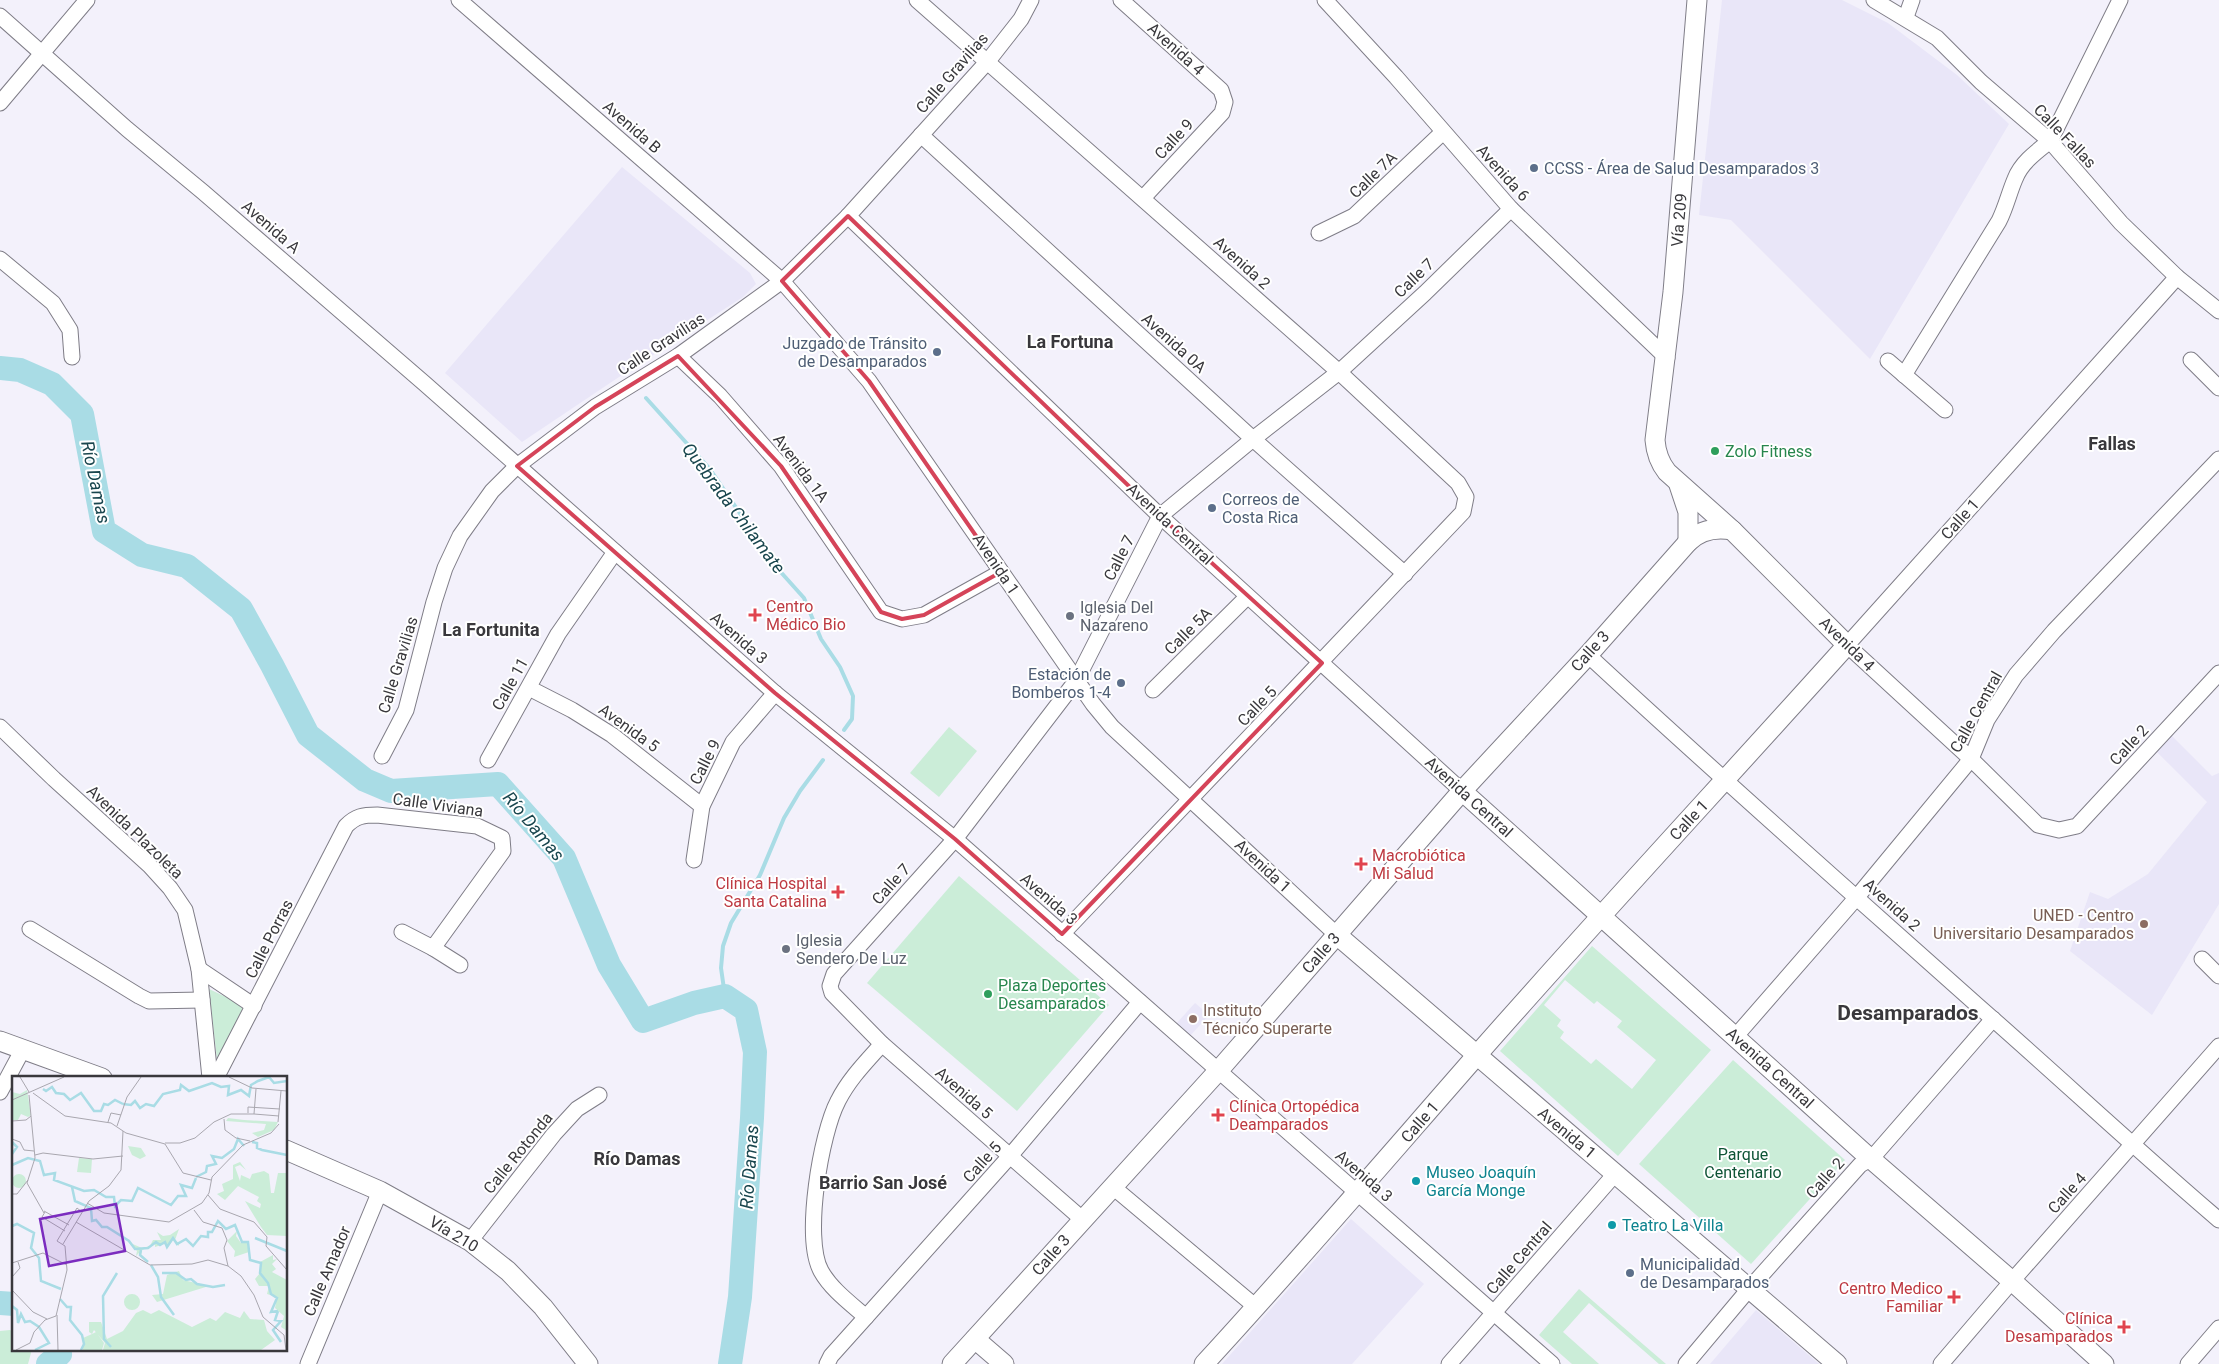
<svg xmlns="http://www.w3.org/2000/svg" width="2219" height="1364" font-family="Roboto,sans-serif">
<rect width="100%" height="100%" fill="#f3f1fb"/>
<g fill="#e9e6f8">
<polygon points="1722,0 1842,0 1888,23 1957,75 2009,124 1870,359 1731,220 1699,215"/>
<polygon points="622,167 750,273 756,284 743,297 619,377 522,442 445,373"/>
<polygon points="2170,734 2212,776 2219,773 2219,904 2152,1015 2070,951 2090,892 2108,899 2148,874 2207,802 2156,751"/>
<polygon points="1195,1003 1209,1015 1189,1037 1175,1025"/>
<polygon points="1351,1219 1424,1284 1352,1364 1222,1364"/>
<polygon points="1756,1310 1819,1364 1710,1364"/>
</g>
<g fill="#cbedd8" fill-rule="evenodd">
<polygon points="949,727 977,751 939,797 910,773"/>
<polygon points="959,876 1109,1005 1017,1111 867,983"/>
<path d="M 1592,946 L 1711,1050 L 1618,1156 L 1500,1051 ZM 1565,980 L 1594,1004 L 1597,1001 L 1622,1021 L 1617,1027 L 1656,1060 L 1632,1089 L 1596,1059 L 1591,1064 L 1560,1038 L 1564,1032 L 1557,1026 L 1561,1020 L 1544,1005 Z"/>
<polygon points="209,989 245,1006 217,1059"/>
<polygon points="1733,1060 1845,1160 1751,1264 1639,1164"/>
<polygon points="1579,1289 1666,1364 1659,1364 1589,1303 1563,1332 1599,1364 1572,1364 1539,1335"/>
<polygon points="10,1330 14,1332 14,1350 30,1350 31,1353 28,1364 0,1364 0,1331"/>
</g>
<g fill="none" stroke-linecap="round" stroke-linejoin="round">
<g stroke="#a9dce5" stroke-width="4">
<polyline points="646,398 709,468 778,569 804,598 821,639 840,667 853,696 852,719 844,730"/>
<polyline points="725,996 721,968 723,946 731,923 760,875 784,818 800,791 823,760"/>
</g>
<g stroke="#a9dce5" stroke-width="24">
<polyline points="0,368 20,370 52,384 82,414 104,531 142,555 187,566 241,609 272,665 308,735 365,780 391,791 498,784 564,858 609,965 643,1021 694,1003 725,996 746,1010 755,1052 752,1118 740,1297 730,1364"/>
<polyline points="0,1303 14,1304"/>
<polyline points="48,1364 60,1354 59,1350"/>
</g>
<defs>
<g id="minor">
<polyline points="459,0 782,281 869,381 1093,704 1112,727 1337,935"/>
<polyline points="917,0 1339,372 1458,483 1466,497 1463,512 1062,934"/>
<polyline points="1121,0 1221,90 1225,102 1222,113 1143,198"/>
<polyline points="1325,0 1396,77 1511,209 1667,358"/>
<polyline points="1874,0 1937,38 1981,82 2050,141 2121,223 2177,277 2219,311"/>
<polyline points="0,16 127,129 203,192 424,383 775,693 955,839 1552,1364"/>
<polyline points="1906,17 1912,0"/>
<polyline points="0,103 87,0"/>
<polyline points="921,135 1253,439 1405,574"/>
<polyline points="848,216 1160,516 1462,791"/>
<polyline points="1319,233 1354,216 1443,132"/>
<polyline points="0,259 53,303 70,330 72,357"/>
<polyline points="2177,277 1847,645 1971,759 2038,825 2059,830 2077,826 2219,673"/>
<polyline points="678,356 720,396 781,466 881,612 902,619 924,615 1001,572"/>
<polyline points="2191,360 2219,388"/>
<polyline points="1888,361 1945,410"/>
<path d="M 1904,375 L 1999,221 C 2006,207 2009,193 2015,179 C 2021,163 2036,152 2050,141 L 2120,0"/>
<path d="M 1588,655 C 1716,774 1847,889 1977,1005 C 2058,1076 2137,1150 2219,1220"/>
<polyline points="529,688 572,710 612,735 702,806"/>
<polyline points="1153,690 1247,597"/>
<polyline points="0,727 54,779 150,866 170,888 185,910 199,969 210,1078"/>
<polyline points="382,756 406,710 434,602 445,568 460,536 492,491 517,466 595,407 678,356 782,281 848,216 988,61 1021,19 1031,0"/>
<polyline points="488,760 558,634 615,552"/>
<polyline points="694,860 702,806 733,742 775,693"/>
<polyline points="30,929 139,996 149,1001 202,1000"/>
<polyline points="433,948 460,965"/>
<polyline points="2202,959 2219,976"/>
<polyline points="199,969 254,1006"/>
<polyline points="1735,1037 1857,897 1971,759 1987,720 2016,675 2054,631 2219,459"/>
<path d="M 216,1078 L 346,826 C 356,816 363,815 377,815 L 477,826 L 502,838 L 503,851 L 433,948 L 402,932"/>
<polyline points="0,1092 23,1049"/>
<polyline points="1113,1187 1256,1307"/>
<polyline points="1082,1219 882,1044 832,993 830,986 834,974 955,839 1076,681 1160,516 1253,439 1339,372 1425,293 1511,209"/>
<polyline points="470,1241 554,1134 577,1109 599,1095"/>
<path d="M 866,1317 C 850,1303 831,1289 821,1271 C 803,1238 821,1133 838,1101 C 849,1079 866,1062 882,1044"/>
<polyline points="308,1364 380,1191"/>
<polyline points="827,1364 831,1356 866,1317 1010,1156 1140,1002"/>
<polyline points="1449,1364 1615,1174"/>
<polyline points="1686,1364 1749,1289 1860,1165 1872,1158 1993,1019"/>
<polyline points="1941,1364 2012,1281 2219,1046"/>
<polyline points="2188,1364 2219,1328"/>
</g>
<g id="major">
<polyline points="1679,485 1688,512 1688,542"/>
<polyline points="1462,791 1864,1153 2012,1281 2104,1364"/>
<polyline points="1337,935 1837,1364"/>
<polyline points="0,1041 102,1078"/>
<polyline points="286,1150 380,1191 470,1241 508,1271 543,1307 588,1364"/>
<polyline points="975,1339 1004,1364"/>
<path d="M 952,1364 L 1219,1070 L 1462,791 L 1588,655 L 1688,542 C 1700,530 1715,527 1732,530"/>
<path d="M 1204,1364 C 1297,1263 1386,1159 1477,1055 C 1598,917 1724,782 1847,645 L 1732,530 L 1667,472 C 1659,462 1656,453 1655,440 L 1673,292 L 1697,0"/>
</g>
</defs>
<use href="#minor" stroke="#7f7d87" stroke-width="17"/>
<use href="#major" stroke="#7f7d87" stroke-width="21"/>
<use href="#minor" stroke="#fff" stroke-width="15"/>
<use href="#major" stroke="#fff" stroke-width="19"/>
</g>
<path fill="none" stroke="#d54459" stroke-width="4" stroke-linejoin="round" d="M 848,216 L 1160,516 L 1322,663 L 1062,934 L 955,839 L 775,693 L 517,466 L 595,407 L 678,356 L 781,466 L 881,612 L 902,619 L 924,615 L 1001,572 L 869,381 L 782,281 Z"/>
<g fill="#5c6f8a" stroke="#fff" stroke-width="2">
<circle cx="1534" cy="168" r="5"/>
<circle cx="937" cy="352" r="5"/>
<circle cx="1212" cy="508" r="5"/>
<circle cx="1121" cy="683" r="5"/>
<circle cx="1630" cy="1273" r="5"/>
</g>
<g fill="#2e9e5b" stroke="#fff" stroke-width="2">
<circle cx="1715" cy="451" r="5"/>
<circle cx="988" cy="994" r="5"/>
</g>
<g fill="#e0444e" stroke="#fff" stroke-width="2">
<path d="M752.5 607.5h5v5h5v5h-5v5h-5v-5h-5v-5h5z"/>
<path d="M1358.5 856.5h5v5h5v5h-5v5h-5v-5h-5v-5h5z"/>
<path d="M835.5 884.5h5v5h5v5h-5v5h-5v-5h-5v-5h5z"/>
<path d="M1215.5 1107.5h5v5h5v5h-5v5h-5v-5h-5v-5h5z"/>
<path d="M1951.5 1289.5h5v5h5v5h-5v5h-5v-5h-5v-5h5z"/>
<path d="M2121.5 1319.5h5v5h5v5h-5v5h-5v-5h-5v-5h5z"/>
</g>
<g fill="#6b7280" stroke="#fff" stroke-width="2">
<circle cx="1070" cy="616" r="5"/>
<circle cx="786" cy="949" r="5"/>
</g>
<g fill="#8d6e63" stroke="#fff" stroke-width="2">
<circle cx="2144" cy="924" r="5"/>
<circle cx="1193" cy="1019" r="5"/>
</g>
<g fill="#0f9aa8" stroke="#fff" stroke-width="2">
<circle cx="1416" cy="1181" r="5"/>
<circle cx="1612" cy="1225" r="5"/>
</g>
<g text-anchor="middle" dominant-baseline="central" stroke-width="4" stroke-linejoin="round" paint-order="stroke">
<g font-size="16" fill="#39383c" stroke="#fff">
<text transform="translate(1176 49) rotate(42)">Avenida 4</text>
<text transform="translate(952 73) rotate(-49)">Calle Gravilias</text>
<text transform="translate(632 127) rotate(41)">Avenida B</text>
<text transform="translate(2065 136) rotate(46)">Calle Fallas</text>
<text transform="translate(1174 139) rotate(-47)">Calle 9</text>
<text transform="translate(1503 173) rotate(48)">Avenida 6</text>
<text transform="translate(1373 175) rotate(-44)">Calle 7A</text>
<text transform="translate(1679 220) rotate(-85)">Vía 209</text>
<text transform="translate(271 227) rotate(41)">Avenida A</text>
<text transform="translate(1242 263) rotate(42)">Avenida 2</text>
<text transform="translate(1414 278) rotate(-44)">Calle 7</text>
<text transform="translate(1174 343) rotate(42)">Avenida 0A</text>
<text transform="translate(661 344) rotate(-33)">Calle Gravilias</text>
<text transform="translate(801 468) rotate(53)">Avenida 1A</text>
<text transform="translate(1960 519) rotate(-48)">Calle 1</text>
<text transform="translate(1170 524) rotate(43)">Avenida Central</text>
<text transform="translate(1119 558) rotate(-63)">Calle 7</text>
<text transform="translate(996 564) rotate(56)">Avenida 1</text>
<text transform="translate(1188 631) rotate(-45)">Calle 5A</text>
<text transform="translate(739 638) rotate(41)">Avenida 3</text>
<text transform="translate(1847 644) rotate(44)">Avenida 4</text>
<text transform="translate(1590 651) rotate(-48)">Calle 3</text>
<text transform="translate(398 665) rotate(-73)">Calle Gravilias</text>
<text transform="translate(510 684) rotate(-61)">Calle 11</text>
<text transform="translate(1257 706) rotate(-46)">Calle 5</text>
<text transform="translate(1976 712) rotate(-61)">Calle Central</text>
<text transform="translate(629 728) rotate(36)">Avenida 5</text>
<text transform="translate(2129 745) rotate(-47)">Calle 2</text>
<text transform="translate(705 762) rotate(-63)">Calle 9</text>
<text transform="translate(1469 797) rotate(42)">Avenida Central</text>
<text transform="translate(438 805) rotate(8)">Calle Viviana</text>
<text transform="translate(1689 820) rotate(-47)">Calle 1</text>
<text transform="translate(135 832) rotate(44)">Avenida Plazoleta</text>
<text transform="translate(1263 866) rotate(43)">Avenida 1</text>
<text transform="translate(891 884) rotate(-48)">Calle 7</text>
<text transform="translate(1049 899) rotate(41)">Avenida 3</text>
<text transform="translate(1892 905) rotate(42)">Avenida 2</text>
<text transform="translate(269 939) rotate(-63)">Calle Porras</text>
<text transform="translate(1321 953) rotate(-49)">Calle 3</text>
<text transform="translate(1770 1068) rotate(42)">Avenida Central</text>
<text transform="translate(964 1093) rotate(41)">Avenida 5</text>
<text transform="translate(1420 1122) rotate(-49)">Calle 1</text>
<text transform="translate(1567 1133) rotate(40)">Avenida 1</text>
<text transform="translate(518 1153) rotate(-51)">Calle Rotonda</text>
<text transform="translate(982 1162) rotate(-48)">Calle 5</text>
<text transform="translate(1364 1176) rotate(41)">Avenida 3</text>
<text transform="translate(1825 1178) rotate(-48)">Calle 2</text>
<text transform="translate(2067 1193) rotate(-48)">Calle 4</text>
<text transform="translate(454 1234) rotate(31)">Vía 210</text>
<text transform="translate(1051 1255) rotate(-49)">Calle 3</text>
<text transform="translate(1519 1258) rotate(-49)">Calle Central</text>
<text transform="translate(327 1271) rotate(-67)">Calle Amador</text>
</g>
<g font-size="16" fill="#4e5e75" stroke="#fff" text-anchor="start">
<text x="1544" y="168">CCSS - Área de Salud Desamparados 3</text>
<text x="927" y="343" text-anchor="end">Juzgado de Tránsito<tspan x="927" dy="18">de Desamparados</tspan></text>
<text x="1222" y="499">Correos de<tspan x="1222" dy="18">Costa Rica</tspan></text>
<text x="1111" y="674" text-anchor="end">Estación de<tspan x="1111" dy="18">Bomberos 1-4</tspan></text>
<text x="1640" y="1264">Municipalidad<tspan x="1640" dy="18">de Desamparados</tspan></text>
</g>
<g font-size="16" fill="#27864d" stroke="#fff" text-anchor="start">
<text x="1725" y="451">Zolo Fitness</text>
<text x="998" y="985">Plaza Deportes<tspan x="998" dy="18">Desamparados</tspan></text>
</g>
<g font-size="16" fill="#be3a42" stroke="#fff" text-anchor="start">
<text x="766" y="606">Centro<tspan x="766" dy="18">Médico Bio</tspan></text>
<text x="1372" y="855">Macrobiótica<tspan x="1372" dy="18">Mi Salud</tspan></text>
<text x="827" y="883" text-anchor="end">Clínica Hospital<tspan x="827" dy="18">Santa Catalina</tspan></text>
<text x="1229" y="1106">Clínica Ortopédica<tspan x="1229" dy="18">Deamparados</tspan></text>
<text x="1943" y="1288" text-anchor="end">Centro Medico<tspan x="1943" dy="18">Familiar</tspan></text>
<text x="2113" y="1318" text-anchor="end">Clínica<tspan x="2113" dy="18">Desamparados</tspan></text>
</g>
<g font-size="16" fill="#5b616d" stroke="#fff" text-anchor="start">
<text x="1080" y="607">Iglesia Del<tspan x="1080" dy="18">Nazareno</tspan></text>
<text x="796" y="940">Iglesia<tspan x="796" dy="18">Sendero De Luz</tspan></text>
</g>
<g font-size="16" fill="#785e54" stroke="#fff" text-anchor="end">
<text x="2134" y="915">UNED - Centro<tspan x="2134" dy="18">Universitario Desamparados</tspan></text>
<text x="1203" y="1010" text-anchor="start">Instituto<tspan x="1203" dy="18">Técnico Superarte</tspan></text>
</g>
<g font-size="16" fill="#0e5436" stroke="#fff">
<text x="1743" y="1154">Parque<tspan x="1743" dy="18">Centenario</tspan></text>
</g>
<g font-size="16" fill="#0d838f" stroke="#fff" text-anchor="start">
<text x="1426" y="1172">Museo Joaquín<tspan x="1426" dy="18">García Monge</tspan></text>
<text x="1622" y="1225">Teatro La Villa</text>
</g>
<g font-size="18" font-weight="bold" fill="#39383c" stroke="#fff">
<text x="1070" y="341">La Fortuna</text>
<text x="2112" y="443">Fallas</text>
<text x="491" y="629">La Fortunita</text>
<text x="637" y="1158">Río Damas</text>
<text x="883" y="1182">Barrio San José</text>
</g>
<g font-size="18" font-style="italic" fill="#19464e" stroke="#fff">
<text transform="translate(96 482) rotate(78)">Río Damas</text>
<text transform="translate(734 508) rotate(53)">Quebrada Chilamate</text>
<text transform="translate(534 826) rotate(50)">Río Damas</text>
<text transform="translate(749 1167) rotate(-86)">Río Damas</text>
</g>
<g font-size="21" font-weight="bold" fill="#39383c" stroke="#fff">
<text x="1908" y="1013">Desamparados</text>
</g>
</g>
<g transform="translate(12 1076)">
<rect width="275" height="275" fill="#f3f1fb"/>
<path d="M 15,14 L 19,39 L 16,41 L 9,38 L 6,44 L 0,44 L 0,16 L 8,18 ZM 216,42 L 232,44 L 266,46 L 262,54 L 246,61 L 240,57 L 252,54 L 254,48 L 214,45 ZM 116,70 L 129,72 L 134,80 L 128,83 L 120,79 ZM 67,82 L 80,83 L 79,97 L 65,96 ZM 228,86 L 234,94 L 228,89 L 223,91 L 228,105 L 229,99 L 238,103 L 240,98 L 252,95 L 257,98 L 259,117 L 262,117 L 266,97 L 275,97 L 275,160 L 255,159 L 249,151 L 233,125 L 248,132 L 249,128 L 245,125 L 247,121 L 226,110 L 213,124 L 205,118 L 212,115 L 210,108 L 221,103 L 221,89 ZM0 105a7 7 0 1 1 14 0a7 7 0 1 1-14 0ZM 167,153 L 163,164 L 167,167 L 167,170 L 161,164 L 156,171 L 152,168 L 143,171 L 143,168 L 130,174 L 129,179 L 139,189 L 127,177 L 124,180 L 125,175 L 116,166 L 130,172 L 138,170 L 141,164 L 149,164 L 145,156 L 151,160 L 158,159 ZM 225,155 L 224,160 L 229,167 L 235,166 L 237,176 L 222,181 L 223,175 L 215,165 ZM 261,179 L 261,184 L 265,183 L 260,188 L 264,193 L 260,196 L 275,204 L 275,255 L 269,251 L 272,240 L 263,232 L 265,221 L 255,218 L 257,210 L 247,210 L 243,203 L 248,197 L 248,186 ZM 167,195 L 171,204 L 197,210 L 145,226 L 140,219 L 151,218 L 155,199 ZM112 226a8 8 0 1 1 16 0a8 8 0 1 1-16 0ZM 131,234 L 139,238 L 147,234 L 180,251 L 198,242 L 204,245 L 213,236 L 228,242 L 232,235 L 238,243 L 252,244 L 255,255 L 263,264 L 249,274 L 91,274 L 93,267 L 82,254 L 80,258 L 84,256 L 92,267 L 90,274 L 71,274 L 71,262 L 80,258 L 77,256 L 77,246 L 89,246 L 95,263 L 111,255 L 124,237 Z" fill="#cbedd8"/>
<path fill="none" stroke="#a9dce5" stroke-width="2.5" d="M 31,13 L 34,15 L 40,11 L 44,17 L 52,18 L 58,24 L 69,17 L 82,35 L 89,35 L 92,28 L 96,29 L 103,24 L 111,28M 111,28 L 119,29 L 123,25 L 128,32 L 134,28 L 142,30 L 151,18 L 168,14 L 169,9 L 177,15 L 200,7 L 209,11 L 217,10 L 216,19 L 229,14 L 237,20 L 239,9 L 246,5 L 257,1 L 262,7 L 275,5M 0,66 L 5,71 L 0,78M 240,66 L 245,67 L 245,72 L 250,74 L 275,79M 0,89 L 16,82 L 28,85 L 32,99 L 43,97 L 42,104 L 72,115 L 82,114 L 94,121 L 102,121 L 103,130 L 109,124 L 120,125 L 126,112 L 159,129 L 166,120 L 174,120 L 169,109 L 180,112 L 184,102M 184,101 L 194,96 L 195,90 L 204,88 L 200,80 L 210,82 L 222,73 L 226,63 L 232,70M 60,111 L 63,125 L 79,132 L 80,145 L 84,144 L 90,151 L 95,151 L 117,165 L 123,173 L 136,172 L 144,166 L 148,169 L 153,166 L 155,171 L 161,162 L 165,168 L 174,163 L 181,170 L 189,160 L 196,161 L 196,156 L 200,156 L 206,145 L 214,153 L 223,149 L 230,166 L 236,166 L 238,184 L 249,187 L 248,197 L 256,207 L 259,218 L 265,222 L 259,236 L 266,235M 0,150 L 5,148 L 22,157 L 19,172 L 27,182 L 29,205 L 49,213M 243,162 L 275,175M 129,174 L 128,179 L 136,186M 139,189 L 146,201 L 149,221 L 162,239M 150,197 L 164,197 L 174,204 L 179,203 L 185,208 L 201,211 L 213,209M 48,223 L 55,231 L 59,231 L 58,244 L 70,259 L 72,268 L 69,274M 0,230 L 5,234 L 6,247 L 9,238 L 13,246 L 18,245 L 27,251 L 37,267 L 23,274M 266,235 L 263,244 L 269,245 L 261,254 L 269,266M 99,271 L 92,263 L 91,220 L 105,197"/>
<path fill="none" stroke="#a9a7af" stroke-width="1" d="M 8,1 L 17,16M 217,1 L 240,12 L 275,15M 244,13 L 242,38 L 267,40M 21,17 L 53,40 L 99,47 L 114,57 L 153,68 L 171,97 L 199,104M 17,19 L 23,82 L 15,107 L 32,137M 0,24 L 52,1M 236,37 L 236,31 L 268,33M 212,43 L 213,54 L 224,62 L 238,65M 0,45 L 14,44 L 19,40M 96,46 L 99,37 L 109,39M 266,46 L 269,15M 105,50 L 115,21 L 129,1M 0,63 L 8,66 L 12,74 L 22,75M 153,67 L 168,67 L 183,62 L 202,46 L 219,38 L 242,38M 23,79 L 31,77 L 81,83 L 111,80M 0,118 L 5,118 L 16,104M 196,119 L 208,133 L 242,146 L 255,161 L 254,170 L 275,194M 75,127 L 92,137 L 157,146 L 190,127 L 197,117 L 200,101 L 231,69 L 259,57 L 267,48M 182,134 L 191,146 L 210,152 L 215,164 L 212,172 L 216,190 L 229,200 L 242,219 L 251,241 L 272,259 L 274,274M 32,135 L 57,149M 33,136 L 30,141 L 53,155M 64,146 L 138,189 L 180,188 L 196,184 L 216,190M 51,168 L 77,125 L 97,110 L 109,94 L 111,55M 0,187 L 31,177 L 55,189M 0,201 L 8,192 L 6,186M 0,214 L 21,236 L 35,243M 45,239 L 46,274M 4,274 L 18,267 L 22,256 L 33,244 L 44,240 L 55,194 L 53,170 L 45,165 L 65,132 L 70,136"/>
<path fill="#7b2cbf" fill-opacity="0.15" stroke="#7b2cbf" stroke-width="2.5" d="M 104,128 L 113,175 L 37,190 L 28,143 Z"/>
<rect width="275" height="275" fill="none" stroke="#39383c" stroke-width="2.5"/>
</g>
</svg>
